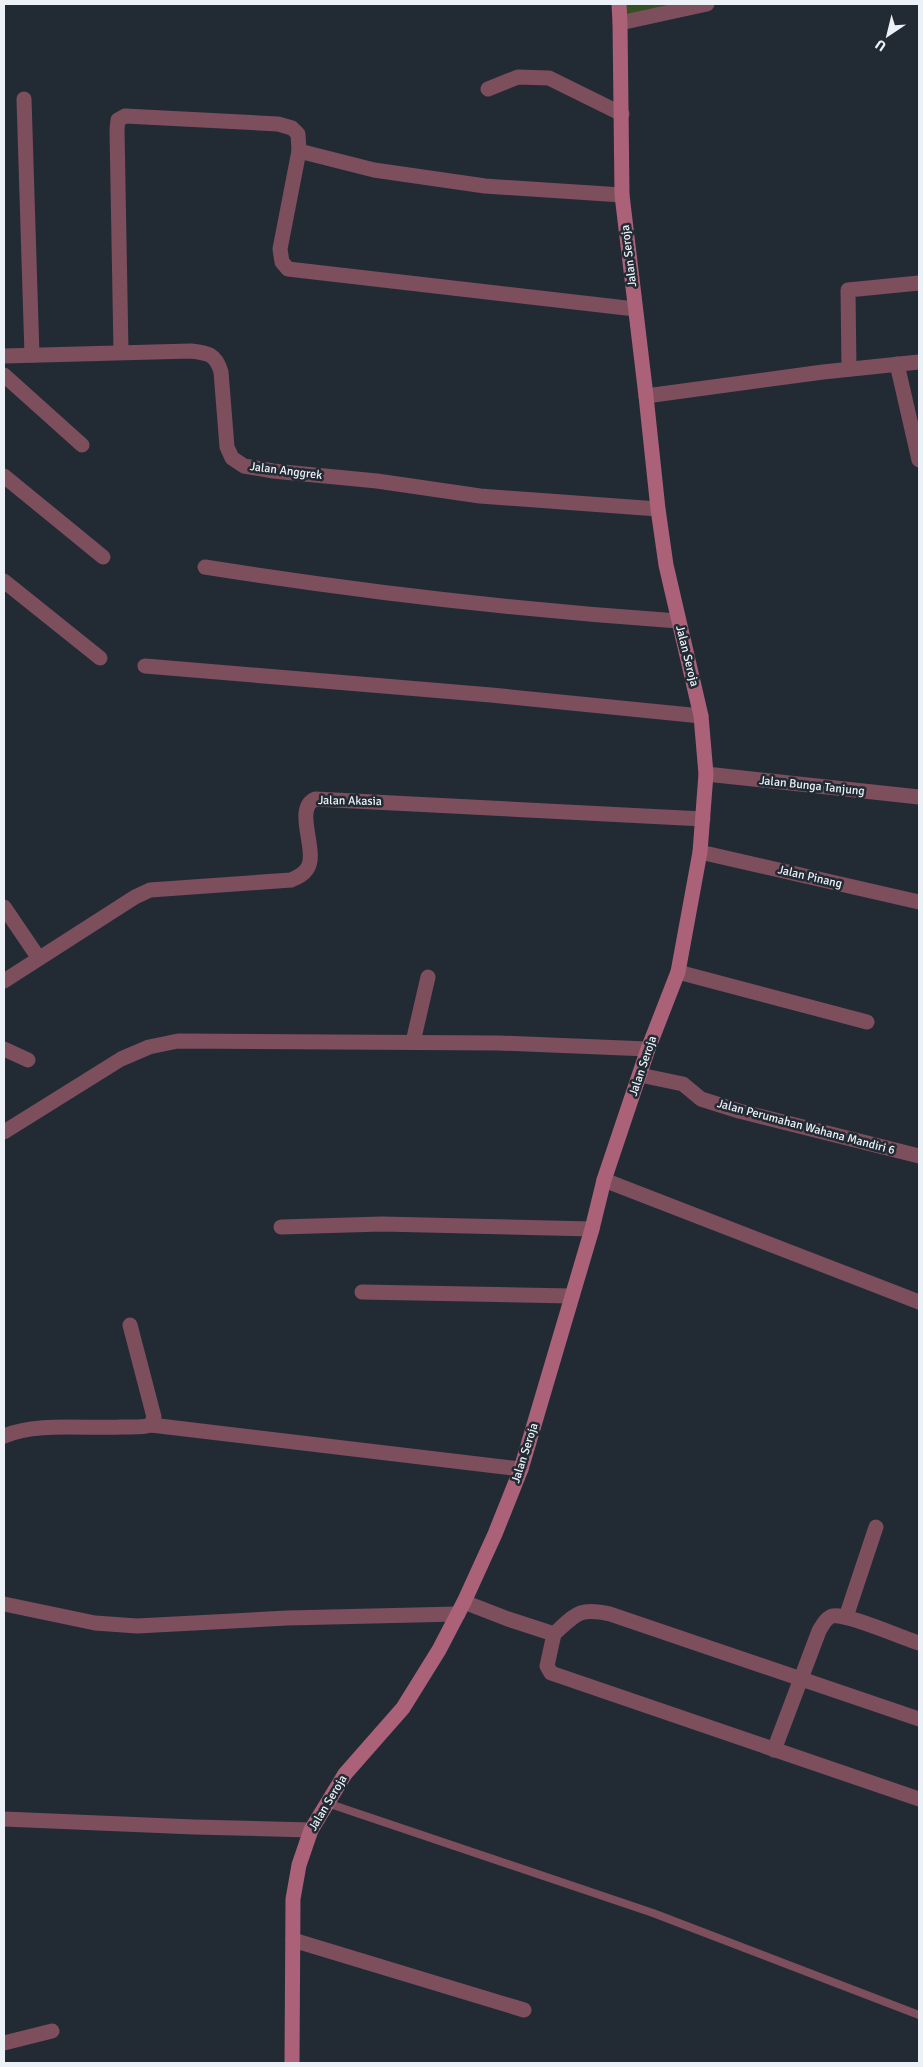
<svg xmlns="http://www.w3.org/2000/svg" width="923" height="2067" font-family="Signika,sans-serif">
<rect width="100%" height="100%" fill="#222b34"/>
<polygon fill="#335123" points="623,4 684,4 624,16"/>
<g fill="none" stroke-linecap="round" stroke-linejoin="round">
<polyline stroke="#7d4e5c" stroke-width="8" points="327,1803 653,1913 919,2015"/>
<g stroke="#7d4e5c" stroke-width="15">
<polyline points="620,23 707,4"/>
<polyline points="488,89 518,77 549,78 622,114"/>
<polyline points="24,99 32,355"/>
<polyline points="299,151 374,170 485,186 622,195"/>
<polyline points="121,352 117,129 118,120 125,116 278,124 292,128 298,134 299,151 280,249 282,262 288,269 635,309"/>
<path d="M 4,356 L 191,351 C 208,353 216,354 221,372 L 227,447 L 232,458 L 244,466 L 273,471 L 377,481 L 480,496 L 658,509"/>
<polyline points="897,364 919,460"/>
<polyline points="849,369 848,290 919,283"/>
<polyline points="4,375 82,445"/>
<polyline points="646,396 823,372 919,362"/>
<polyline points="4,476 103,557"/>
<path d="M 205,567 C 362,592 520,610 678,621"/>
<polyline points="4,581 100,658"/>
<polyline points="145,666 491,695 701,716"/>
<polyline points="706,774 919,797"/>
<polyline points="700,852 919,902"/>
<polyline points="4,907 38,957"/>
<polyline points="678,972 867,1022"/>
<path d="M 4,981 L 135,897 L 150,890 L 291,880 C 298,877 303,875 307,869 C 319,852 293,809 315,799 L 703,819"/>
<polyline points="413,1042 428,977"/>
<polyline points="4,1049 28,1060"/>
<polyline points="640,1075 683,1084 701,1099 739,1111 919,1156"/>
<polyline points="4,1132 121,1059 149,1047 178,1041 499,1043 648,1049"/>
<polyline points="604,1180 919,1302"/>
<polyline points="281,1227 382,1224 592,1229"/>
<polyline points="362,1292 572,1296"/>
<polyline points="151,1425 521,1469"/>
<path d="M 4,1436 C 37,1422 84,1429 120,1427 C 130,1427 142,1428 151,1425 L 154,1417 L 130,1325"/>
<path d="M 464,1602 L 508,1619 L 554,1634 C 576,1614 579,1607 610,1614 L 919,1719"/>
<polyline points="4,1604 95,1623 137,1626 287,1618 458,1614"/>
<polyline points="846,1617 876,1527"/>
<polyline points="554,1634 547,1666 551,1673 919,1799"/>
<path d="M 774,1750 L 819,1631 C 822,1626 826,1618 832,1616 C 847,1613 902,1638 919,1643"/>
<polyline points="4,1819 194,1827 311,1830"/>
<polyline points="293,1940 524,2010"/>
<polyline points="4,2043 52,2031"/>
</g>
<polyline stroke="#ab6178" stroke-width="15" points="292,2063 293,1899 299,1865 311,1830 345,1774 403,1708 439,1650 464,1602 495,1534 521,1469 592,1229 604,1180 648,1049 678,972 700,852 706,774 701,716 666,565 658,509 646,396 622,195 620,23 619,4"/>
</g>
<g text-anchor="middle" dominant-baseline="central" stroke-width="5" stroke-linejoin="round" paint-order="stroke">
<g font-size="12" fill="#ebf1f7" stroke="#222b34">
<text transform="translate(629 256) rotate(-97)">Jalan Seroja</text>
<text transform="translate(286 471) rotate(7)">Jalan Anggrek</text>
<text transform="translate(687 656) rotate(76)">Jalan Seroja</text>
<text transform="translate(812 786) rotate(6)">Jalan Bunga Tanjung</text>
<text transform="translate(350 801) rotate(1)">Jalan Akasia</text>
<text transform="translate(810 877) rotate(13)">Jalan Pinang</text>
<text transform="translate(643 1066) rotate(-71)">Jalan Seroja</text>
<text transform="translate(806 1127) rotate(15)">Jalan Perumahan Wahana Mandiri 6</text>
<text transform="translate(525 1453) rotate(-72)">Jalan Seroja</text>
<text transform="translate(328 1803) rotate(-59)">Jalan Seroja</text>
</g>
</g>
<rect width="923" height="2067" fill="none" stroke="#ebf1f7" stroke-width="10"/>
<g transform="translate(888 35) rotate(215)" stroke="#222b34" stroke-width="4" paint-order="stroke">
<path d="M0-4L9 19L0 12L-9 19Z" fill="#ebf1f7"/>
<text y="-8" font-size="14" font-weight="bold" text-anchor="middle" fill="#ebf1f7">U</text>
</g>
</svg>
